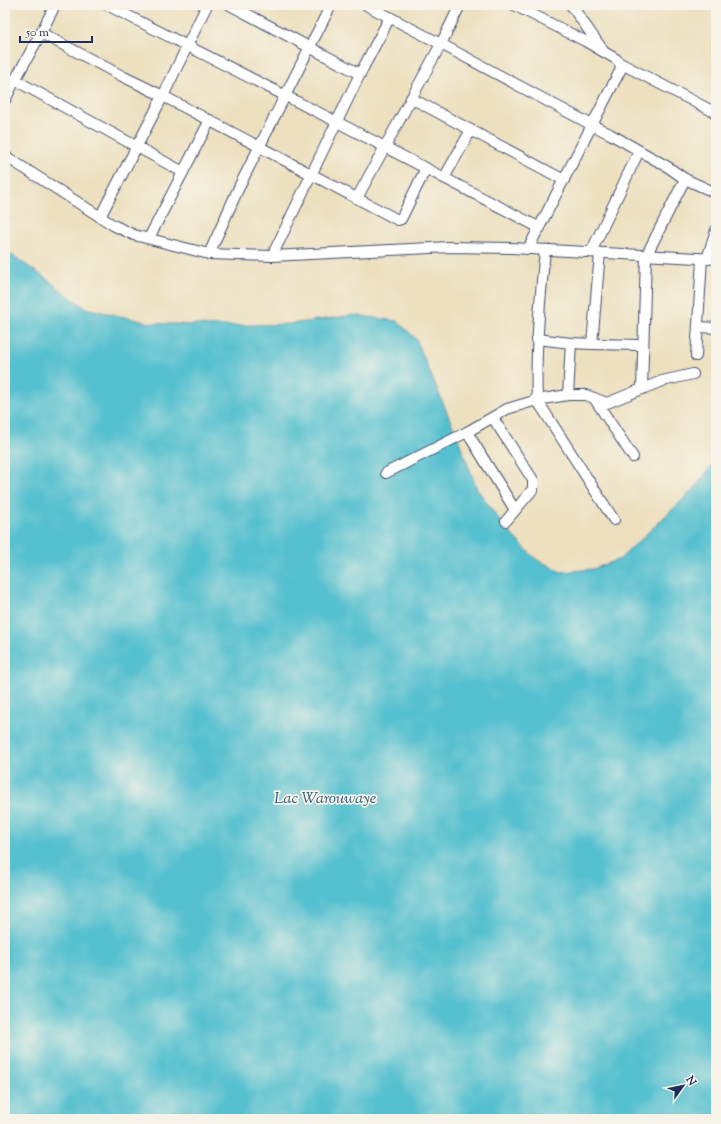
<svg xmlns="http://www.w3.org/2000/svg" width="721" height="1124" font-family="'Sorts Mill Goudy',serif">
<rect width="100%" height="100%" fill="#f7f3e8"/>
<filter id="ink" filterUnits="userSpaceOnUse"><feTurbulence type="fractalNoise" baseFrequency=".025" numOctaves="2"/><feDisplacementMap in="SourceGraphic" scale="8" xChannelSelector="R" yChannelSelector="G"/><feConvolveMatrix kernelMatrix="1 2 1 2 8 2 1 2 1" color-interpolation-filters="sRGB"/></filter>
<filter id="wash" filterUnits="userSpaceOnUse"><feTurbulence type="fractalNoise" baseFrequency=".012" numOctaves="4" result="noise"/><feDisplacementMap in="SourceGraphic" scale="16" xChannelSelector="R" yChannelSelector="G"/><feGaussianBlur stdDeviation="0.9" result="paint"/><feColorMatrix in="noise" values="0 0 0 0 0 0 0 0 0 0 0 0 0 0 0 0 0 1.4 0 .05"/><feComposite in="paint" operator="in"/></filter>
<g filter="url(#wash)">
<rect width="100%" height="100%" fill="#ede0bf"/>
<polygon fill="#54c0cf" stroke="#387896" points="5,250 45,278 85,308 151,323 219,326 290,324 354,315 397,321 416,339 459,441 477,489 505,528 536,559 561,572 593,569 620,559 694,489 716,460 716,1119 5,1119"/>
</g>
<g filter="url(#ink)">
<g fill="none" stroke-linecap="round" stroke-linejoin="round">
<defs>
<g id="street">
<polyline points="55,5 41,33 122,76 163,96 207,5"/>
<polyline points="107,5 337,122 540,228"/>
<polyline points="230,5 360,74"/>
<polyline points="366,5 441,44 592,125 528,249"/>
<polyline points="514,5 585,41 616,59 620,63 621,69 592,125 610,134 668,167 685,179 716,193"/>
<polyline points="571,5 602,49"/>
<polyline points="41,33 15,80 183,172"/>
<polyline points="620,63 716,113"/>
<polyline points="411,98 564,180"/>
<polyline points="5,100 15,80"/>
<polyline points="5,156 113,225 134,235 209,254 272,256 450,247 512,248 716,259"/>
<polyline points="444,178 471,130"/>
<polyline points="357,198 441,44 460,5"/>
<polyline points="100,217 163,96 398,220 401,219 426,168"/>
<polyline points="149,238 210,120"/>
<path d="M 545,250 C 540,300 535,349 537,400 L 568,395 L 586,395 L 607,403 L 662,381 L 693,374"/>
<polyline points="591,252 639,151"/>
<polyline points="209,254 240,185 331,5"/>
<polyline points="272,256 360,74 390,17"/>
<polyline points="707,259 716,230"/>
<polyline points="699,327 716,328"/>
<polyline points="537,339 571,343"/>
<polyline points="592,344 643,345"/>
<polyline points="696,356 702,259"/>
<polyline points="642,389 646,256 685,179"/>
<polyline points="568,395 571,343 592,344 600,253"/>
<polyline points="594,398 633,457"/>
<polyline points="493,418 533,480 533,489 506,521"/>
<polyline points="467,432 515,510"/>
<polyline points="386,473 467,432 507,409 537,400 614,520"/>
</g>
</defs>
<use href="#street" stroke="#3a4a6d" stroke-width="12"/>
<use href="#street" stroke="#fff" stroke-width="10"/>
</g>
</g>
<g text-anchor="middle" dominant-baseline="central" stroke-width="3.5" stroke-linejoin="round" paint-order="stroke">
<g font-size="16" font-style="italic" fill="#2c5a80" stroke="#f7f3e8">
<text x="325" y="799">Lac Warouwaye</text>
</g>
</g>
<rect width="721" height="1124" fill="none" stroke="#f7f3e8" stroke-width="20"/>
<g transform="translate(683 1086) rotate(57)" stroke="#f7f3e8" stroke-width="3" paint-order="stroke">
<path d="M0-3L7 15L0 10L-7 15Z" fill="#1b2f5e"/>
<text y="-6" font-size="11" font-weight="bold" text-anchor="middle" fill="#1b2f5e">N</text>
</g>
<path d="M20 36v6h72v-6" fill="none" stroke="#1b2f5e" stroke-width="2"/>
<text x="26" y="36" font-size="12" fill="#1b2f5e" stroke="#f7f3e8" stroke-width="3" paint-order="stroke">50 m</text>
</svg>
